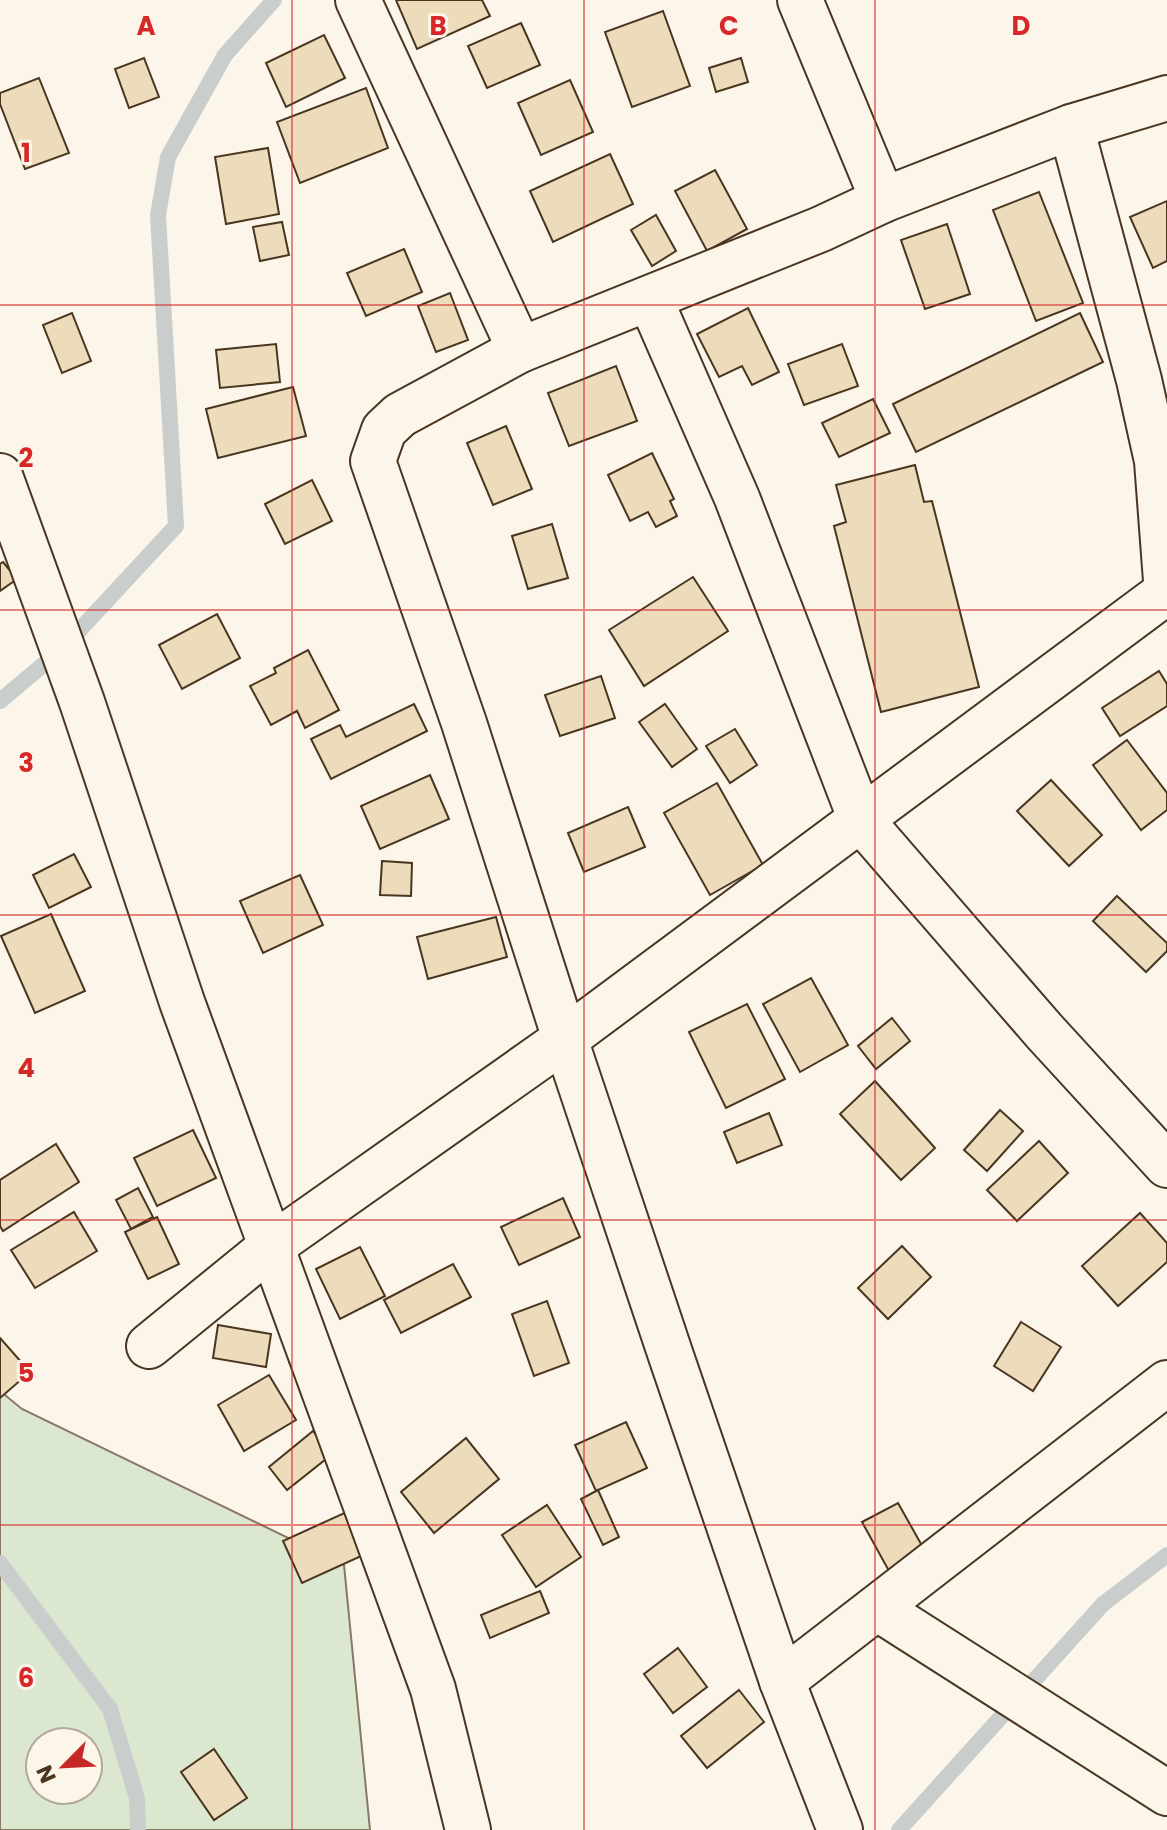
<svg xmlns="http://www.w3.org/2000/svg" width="1167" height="1830" font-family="Poppins,sans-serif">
<rect width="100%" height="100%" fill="#fbf6e9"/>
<path fill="#dce7d0" stroke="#887966" stroke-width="2" fill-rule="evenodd" d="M 0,1391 L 22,1409 L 344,1565 L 370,1830 L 0,1830 ZM 40,1742 L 88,1742 L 88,1790 L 40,1790 Z"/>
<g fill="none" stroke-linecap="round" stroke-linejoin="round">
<g stroke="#c9cecd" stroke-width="16">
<polyline points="0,701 62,649 176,526 158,215 168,157 225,55 274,0"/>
<polyline points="0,1563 110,1709 137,1798 138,1830"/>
<polyline points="899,1830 1103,1604 1167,1555"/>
</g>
</g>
<g fill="#ecdcbc" stroke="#4a3520" stroke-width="2">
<polygon points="396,0 482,0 490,16 417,49"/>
<polygon points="663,11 690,86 632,107 605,32"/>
<polygon points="521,23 540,65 487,88 468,46"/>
<polygon points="324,35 345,78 286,107 266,63"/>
<polygon points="144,58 159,97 129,108 115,69"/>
<polygon points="741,58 748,82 716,92 709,68"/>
<polygon points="39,78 69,153 25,169 0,104 0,93"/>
<polygon points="570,80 593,132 541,155 518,103"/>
<polygon points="366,88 388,148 300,183 277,122"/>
<polygon points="268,148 279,214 226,224 215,157"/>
<polygon points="610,154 633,204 553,242 530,191"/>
<polygon points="715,170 747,229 707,251 675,191"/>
<polygon points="1039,192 1083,303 1036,321 993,210"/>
<polygon points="1167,201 1167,261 1153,268 1130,217"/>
<polygon points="656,215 676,251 652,266 631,230"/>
<polygon points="282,222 289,255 260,261 253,227"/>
<polygon points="947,224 970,294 925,309 901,240"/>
<polygon points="404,249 422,292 366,316 347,273"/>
<polygon points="450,293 468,340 436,352 418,306"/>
<polygon points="748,308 779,372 752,385 742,366 719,377 697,334"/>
<polygon points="72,313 91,361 62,373 43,325"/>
<polygon points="1080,313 1103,362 916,452 893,404"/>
<polygon points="276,344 280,382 220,388 216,350"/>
<polygon points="842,344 858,386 804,405 788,364"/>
<polygon points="616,366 637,421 569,446 548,393"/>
<polygon points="293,387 306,436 218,458 206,409"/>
<polygon points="873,399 890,433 839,457 822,423"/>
<polygon points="506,426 532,489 493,505 467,443"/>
<polygon points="652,453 674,499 670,501 677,516 656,527 648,512 630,521 608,475"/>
<polygon points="915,465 924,502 932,501 979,687 881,712 834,526 846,522 836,485"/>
<polygon points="312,480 332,521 285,544 265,504"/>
<polygon points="552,524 568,578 528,589 512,536"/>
<polygon points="3,562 17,579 0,591 0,564"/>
<polygon points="693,577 728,631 644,686 609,630"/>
<polygon points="217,614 240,658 182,689 159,645"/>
<polygon points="308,650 339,710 305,728 297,711 271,725 250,686 276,673 274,668"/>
<polygon points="1159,671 1167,684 1167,706 1120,736 1102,708"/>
<polygon points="601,676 615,718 560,736 545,695"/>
<polygon points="414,704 427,731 331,779 311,739 340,725 346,737"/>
<polygon points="665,704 697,749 672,767 639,722"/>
<polygon points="735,729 757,765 730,783 706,746"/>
<polygon points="1127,740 1167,793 1167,810 1141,830 1093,765"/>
<polygon points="430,775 449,819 380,849 361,806"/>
<polygon points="1051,780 1102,835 1069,866 1017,811"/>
<polygon points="717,783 763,865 710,895 664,813"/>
<polygon points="628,807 645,847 584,872 568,833"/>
<polygon points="74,854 91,887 49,908 33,875"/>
<polygon points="382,861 412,863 411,896 380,895"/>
<polygon points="300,875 323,925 263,953 240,901"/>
<polygon points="1117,896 1167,943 1167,951 1146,972 1093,921"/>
<polygon points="51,914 85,991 35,1013 1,936"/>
<polygon points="496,917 507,957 428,979 417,937"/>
<polygon points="811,978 848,1045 800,1072 763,1004"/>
<polygon points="747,1004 785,1079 726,1108 689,1032"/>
<polygon points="892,1018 910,1041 876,1069 858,1046"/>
<polygon points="875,1081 935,1148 901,1180 840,1114"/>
<polygon points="1000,1110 1023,1131 987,1171 964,1150"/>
<polygon points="769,1113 782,1145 737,1163 724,1132"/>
<polygon points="193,1130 216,1178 157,1206 134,1158"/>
<polygon points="1039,1141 1068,1173 1017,1221 987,1190"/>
<polygon points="56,1144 79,1182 3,1231 0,1226 0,1180"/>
<polygon points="138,1188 153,1217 131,1229 116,1200"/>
<polygon points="563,1198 580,1237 519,1265 501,1227"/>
<polygon points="74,1212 97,1251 35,1288 11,1250"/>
<polygon points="1140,1213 1167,1243 1167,1262 1118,1306 1082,1266"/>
<polygon points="157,1217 179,1264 148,1279 125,1232"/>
<polygon points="902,1246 931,1277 888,1319 858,1288"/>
<polygon points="360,1247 385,1296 340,1319 316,1269"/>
<polygon points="453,1264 471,1297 401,1333 384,1300"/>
<polygon points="547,1301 569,1363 534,1376 512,1314"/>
<polygon points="1021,1322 1061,1347 1033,1391 994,1366"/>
<polygon points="218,1325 271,1334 266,1367 213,1358"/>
<polygon points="0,1338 30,1372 0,1398"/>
<polygon points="269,1375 296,1420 244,1451 218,1405"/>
<polygon points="626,1422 647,1468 596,1491 575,1445"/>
<polygon points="313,1431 331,1455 287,1490 269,1467"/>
<polygon points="466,1438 499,1479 434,1533 401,1492"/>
<polygon points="598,1490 619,1537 603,1545 581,1499"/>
<polygon points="898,1503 925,1551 889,1571 862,1522"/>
<polygon points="547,1505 581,1557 536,1587 502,1535"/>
<polygon points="351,1510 370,1552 302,1583 283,1541"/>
<polygon points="540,1591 549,1613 490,1638 481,1615"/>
<polygon points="678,1648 707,1687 673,1713 644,1674"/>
<polygon points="739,1690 764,1722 707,1768 681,1736"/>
<polygon points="214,1749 247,1798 214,1820 181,1772"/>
</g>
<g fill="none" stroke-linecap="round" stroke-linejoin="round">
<defs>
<g id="minor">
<polyline points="358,0 520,350"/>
<polyline points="800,0 883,200"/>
<polyline points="1071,127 1139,380 1157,461 1167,594"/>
<polyline points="650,299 737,498 861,820 1044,1031 1167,1165"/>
<polyline points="0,476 82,702 182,1002 433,1689 468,1830"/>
<polyline points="149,1346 273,1245 565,1039 1165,593"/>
<polyline points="877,1608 1167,1793"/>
<polyline points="782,1681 1167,1383"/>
<polyline points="840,1830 782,1681 670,1353 565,1039 464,723 373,461 384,430 400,415 520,350 821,229 883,200 1071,127 1167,98"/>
</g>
</defs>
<use href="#minor" stroke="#4a3520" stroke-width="48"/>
<use href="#minor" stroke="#fbf6e9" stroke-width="44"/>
</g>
<path fill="none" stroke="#d62828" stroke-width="2" stroke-opacity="0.55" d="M 292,0 L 292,1830M 584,0 L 584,1830M 875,0 L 875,1830M 0,305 L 1167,305M 0,610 L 1167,610M 0,915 L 1167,915M 0,1220 L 1167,1220M 0,1525 L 1167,1525"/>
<g font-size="26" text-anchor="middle" font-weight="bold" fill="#d62828" stroke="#fbf6e9" stroke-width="6" stroke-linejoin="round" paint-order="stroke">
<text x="146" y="35">A</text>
<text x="438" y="35">B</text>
<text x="729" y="35">C</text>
<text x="1021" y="35">D</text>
<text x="26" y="162">1</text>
<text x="26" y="467">2</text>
<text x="26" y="772">3</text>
<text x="26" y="1077">4</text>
<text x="26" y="1382">5</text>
<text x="26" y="1687">6</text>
</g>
<g transform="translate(64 1766) rotate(246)"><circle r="38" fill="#fbf6e9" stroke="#b4a999" stroke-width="2"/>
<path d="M0-6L14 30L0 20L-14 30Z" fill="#c62828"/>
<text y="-12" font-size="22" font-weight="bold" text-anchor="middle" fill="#4a3520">N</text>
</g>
</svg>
